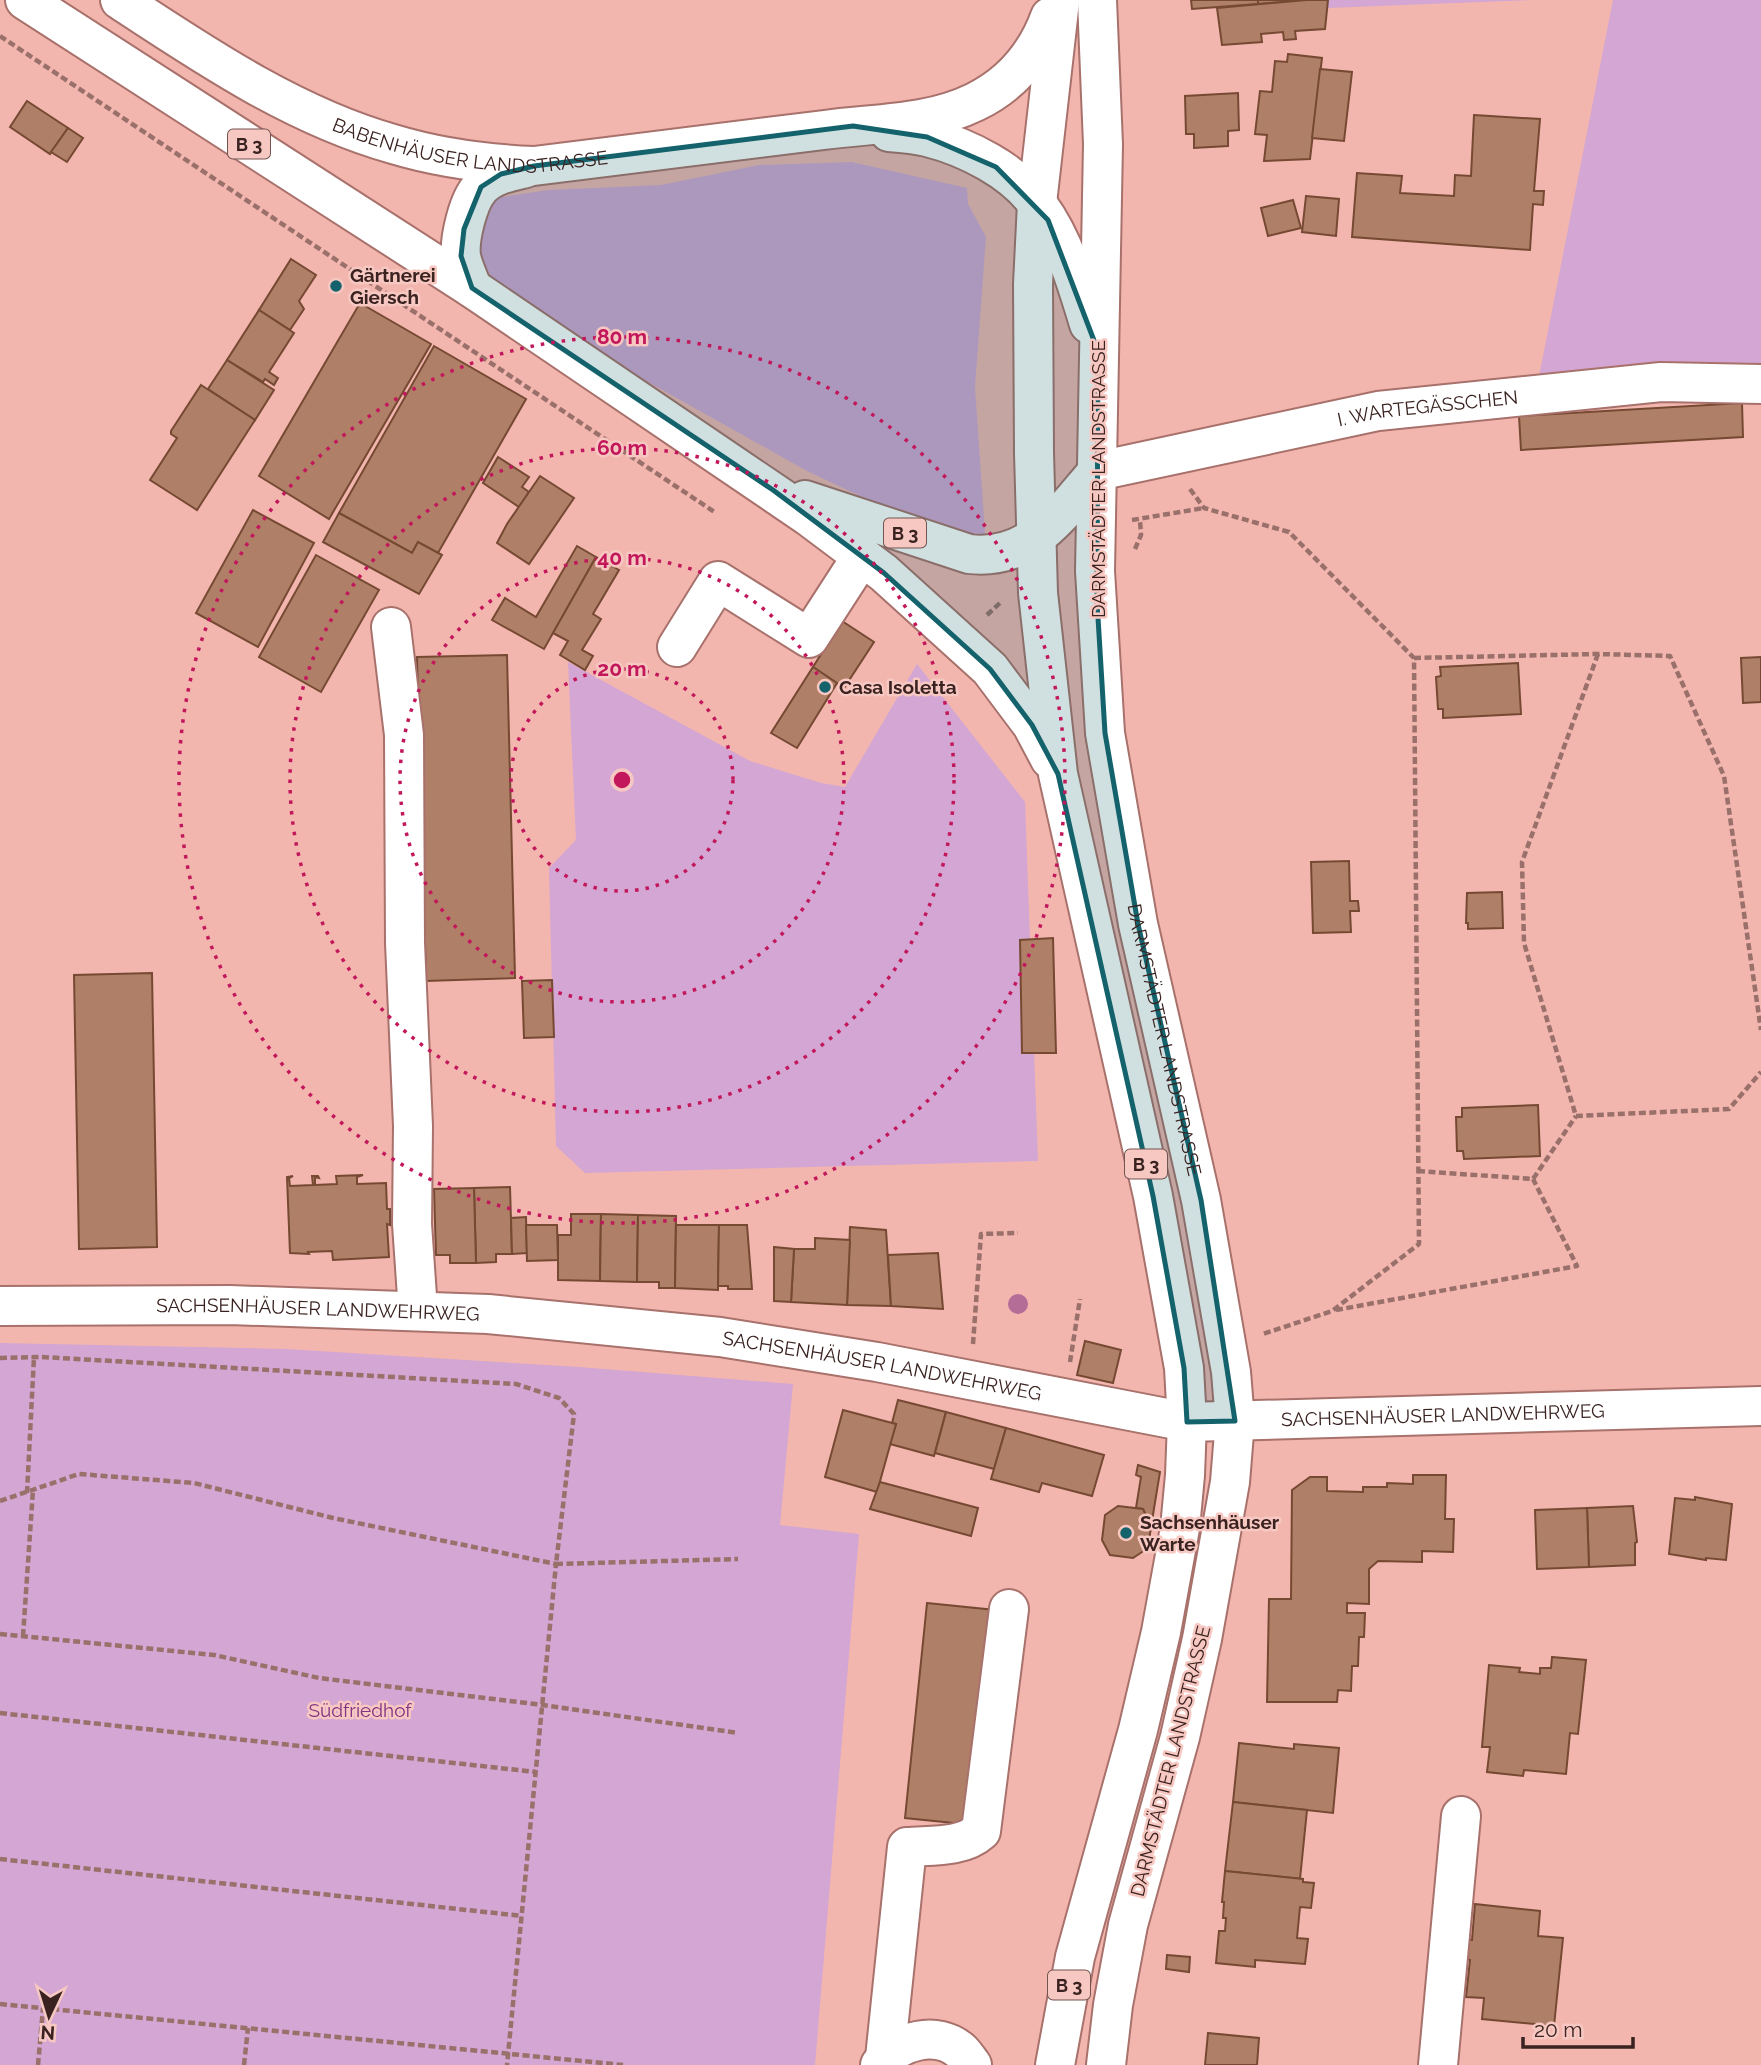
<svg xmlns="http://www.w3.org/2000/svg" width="1761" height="2065" font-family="Raleway,sans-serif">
<rect width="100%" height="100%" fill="#f2b6af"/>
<g fill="#d3a6d3">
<polygon points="1328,0 1530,0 1327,8"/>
<polygon points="1613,0 1761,0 1761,368 1538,382"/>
<polygon points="852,162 967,188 968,204 986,237 975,387 985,532 980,543 953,540 807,471 641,378 495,286 476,245 495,198 548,190 661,185 759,165"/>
<polygon points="568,662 750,761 821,783 845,787 917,664 1025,802 1038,1161 585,1173 556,1146 549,868 576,840"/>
<polygon points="0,1343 286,1349 579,1367 793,1384 780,1525 859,1534 815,2065 0,2065"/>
</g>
<g fill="#b07f67" stroke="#764933" stroke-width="2">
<polygon points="1191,0 1258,0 1258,4 1192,9"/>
<polygon points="1258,0 1307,0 1258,4"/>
<polygon points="1307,0 1328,0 1325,29 1295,31 1296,39 1284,40 1283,32 1261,34 1262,42 1222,45 1217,8"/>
<polygon points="1288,54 1322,58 1310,159 1264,161 1267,135 1255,134 1260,91 1272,92 1275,61 1287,62"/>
<polygon points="1320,69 1352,72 1344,141 1312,138"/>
<polygon points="1238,93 1239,130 1228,131 1228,146 1194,148 1194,134 1186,134 1185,96"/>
<polygon points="27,101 68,128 50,154 10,127"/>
<polygon points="1474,115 1540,119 1534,191 1544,191 1543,205 1533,204 1530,250 1352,237 1357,173 1402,176 1400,193 1454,196 1455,175 1471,176"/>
<polygon points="68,128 83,138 67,162 51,152"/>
<polygon points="1306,196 1339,199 1336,236 1302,232"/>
<polygon points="1293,200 1301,228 1268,236 1261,208"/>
<polygon points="291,259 316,275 299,301 304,309 290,330 259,310"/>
<polygon points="360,303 431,344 329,519 259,476"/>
<polygon points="259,310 294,333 269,372 278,378 274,385 265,379 263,382 227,360"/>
<polygon points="434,346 526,399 438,553 418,542 412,553 339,513"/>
<polygon points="227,360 274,390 255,420 208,389"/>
<polygon points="201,385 255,420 197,510 150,480 177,438 171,434 171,431"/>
<polygon points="1742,403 1743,437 1521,450 1519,416"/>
<polygon points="498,457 529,477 522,487 529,492 519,507 483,483"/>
<polygon points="540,476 574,498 529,564 497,543 507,524"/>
<polygon points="253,510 314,543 258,647 196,613"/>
<polygon points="339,513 412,553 418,542 442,555 419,594 323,542"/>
<polygon points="577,546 596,557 544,649 492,620 505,598 536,617"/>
<polygon points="316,555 379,590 321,692 259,657"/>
<polygon points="596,557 619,570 593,614 601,619 582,650 593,656 585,670 560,655 568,641 553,633"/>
<polygon points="842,621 874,642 844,688 813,667"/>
<polygon points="507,655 515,978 426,981 417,657"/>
<polygon points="1761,657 1761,702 1743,703 1741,658"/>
<polygon points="1518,663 1521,714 1443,718 1443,709 1438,709 1436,677 1441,676 1440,667"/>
<polygon points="813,667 837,683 797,748 771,733"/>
<polygon points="1349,861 1350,901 1358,901 1359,911 1350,911 1351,932 1313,933 1311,862"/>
<polygon points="1502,892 1503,928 1468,929 1468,923 1466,923 1467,893"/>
<polygon points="1053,938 1056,1053 1022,1053 1020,940"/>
<polygon points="152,973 157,1247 79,1249 74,975"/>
<polygon points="552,980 554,1037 524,1038 522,981"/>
<polygon points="1538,1105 1540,1156 1464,1159 1463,1151 1457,1151 1456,1117 1462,1117 1462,1108"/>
<polygon points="363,1175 357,1177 357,1184 386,1183 387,1209 390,1209 390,1225 387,1224 389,1257 333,1260 332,1251 308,1252 309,1254 290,1253 287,1177 293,1176 289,1178 290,1186 313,1185 312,1176 318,1176 319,1178 315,1177 315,1185 337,1184 336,1176"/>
<polygon points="510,1187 512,1254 496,1254 496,1262 476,1263 474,1188"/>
<polygon points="474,1188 476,1263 450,1263 450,1255 436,1255 434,1189"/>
<polygon points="571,1214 601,1214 600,1281 558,1280 558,1235 571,1235"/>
<polygon points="601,1214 638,1215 637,1282 600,1281"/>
<polygon points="638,1215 676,1216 675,1288 659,1288 659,1282 637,1282"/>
<polygon points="526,1217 527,1253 512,1254 511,1218"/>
<polygon points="526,1225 557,1225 558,1260 527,1261"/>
<polygon points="676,1225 719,1225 718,1290 675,1288"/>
<polygon points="719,1225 747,1225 752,1289 728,1289 728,1286 718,1286"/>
<polygon points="850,1227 886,1230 891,1306 847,1305"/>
<polygon points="815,1238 850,1240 847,1305 791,1302 794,1249 815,1249"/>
<polygon points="774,1247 794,1249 791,1302 774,1301"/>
<polygon points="938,1253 943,1309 891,1306 888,1255"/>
<polygon points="1085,1341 1121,1350 1113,1383 1077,1375"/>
<polygon points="898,1400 946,1412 934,1456 890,1444 896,1424 892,1423"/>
<polygon points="843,1410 896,1424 877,1492 825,1477"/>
<polygon points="946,1412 1006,1428 994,1469 935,1453"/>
<polygon points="1006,1428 1104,1455 1092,1496 1042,1483 1039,1492 991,1479"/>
<polygon points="1138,1465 1160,1472 1151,1527 1143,1509 1136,1508 1141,1477 1136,1475"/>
<polygon points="1413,1475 1446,1475 1445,1519 1454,1519 1453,1552 1422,1551 1422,1562 1378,1561 1369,1569 1369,1604 1347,1603 1347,1613 1365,1613 1364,1637 1359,1637 1358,1666 1352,1666 1351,1691 1338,1690 1337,1702 1267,1702 1269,1599 1291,1599 1292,1490 1310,1477 1327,1477 1327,1491 1363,1492 1363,1487 1387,1487 1387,1483 1413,1484"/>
<polygon points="880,1482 978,1508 971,1536 870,1509"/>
<polygon points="1695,1497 1732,1504 1726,1560 1706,1558 1706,1560 1669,1554 1675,1498 1695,1500"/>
<polygon points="1118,1506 1143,1509 1151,1527 1148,1548 1133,1558 1110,1555 1102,1540 1105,1515"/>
<polygon points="1633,1506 1637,1542 1635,1543 1635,1565 1589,1567 1587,1508"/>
<polygon points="1587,1508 1589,1567 1537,1569 1535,1510"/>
<polygon points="927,1603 995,1610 973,1825 905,1818"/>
<polygon points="1552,1657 1586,1660 1578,1734 1570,1733 1566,1774 1524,1770 1523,1776 1487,1772 1490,1747 1482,1747 1489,1665 1520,1668 1519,1672 1540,1674 1540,1668 1551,1668"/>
<polygon points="1239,1743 1294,1749 1294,1744 1339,1748 1333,1813 1233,1802"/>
<polygon points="1233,1802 1307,1810 1300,1879 1225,1871"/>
<polygon points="1225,1871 1303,1879 1303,1882 1314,1883 1311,1908 1300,1907 1297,1938 1308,1939 1305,1964 1255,1960 1255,1967 1216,1963 1219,1931 1225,1931 1226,1918 1223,1918 1224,1902 1222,1902"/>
<polygon points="1475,1904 1540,1911 1538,1936 1563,1938 1554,2026 1482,2019 1484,1998 1466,1997 1470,1960 1467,1959 1469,1940 1472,1940"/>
<polygon points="1167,1955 1190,1957 1189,1972 1166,1969"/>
<polygon points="1208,2033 1259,2038 1257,2065 1205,2065"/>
</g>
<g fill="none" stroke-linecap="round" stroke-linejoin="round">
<defs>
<g id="minor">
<path id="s1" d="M 1098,471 L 1378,411 L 1661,382 L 1761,384"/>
<polyline points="391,627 404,735 405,943 413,1126 412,1224 418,1311"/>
<polyline points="677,647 718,581 809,638 862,556"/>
<path id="s2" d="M 0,1306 L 230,1305 L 488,1314 L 720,1337 L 877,1362 L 1187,1422 L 1761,1406"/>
<path d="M 885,2058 L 907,1847 C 932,1845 962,1848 981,1831 L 1009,1609"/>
<path d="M 880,2065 C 898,2040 937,2030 961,2051 C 965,2055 969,2061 972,2065"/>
<polyline points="1438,2065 1461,1816"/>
</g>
<g id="major">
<polyline points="25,0 472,288 808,516 884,573 990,669 1032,725 1050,759"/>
<path id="s3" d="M 120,0 C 205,56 294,116 393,144 C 439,158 486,164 534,166 C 631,154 728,142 824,130 C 875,123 928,125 975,102 C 1012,84 1036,55 1050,17"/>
<path id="s4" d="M 1097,0 L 1103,144 L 1095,571 L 1105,733 L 1138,924 L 1201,1200 L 1231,1372 L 1235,1421 L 1230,1482 L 1202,1639 L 1180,1737 L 1128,1925 L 1113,2005 L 1106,2065"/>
<path d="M 889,132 C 902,133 915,134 927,137 C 967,147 1015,171 1039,206 C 1064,240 1077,284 1089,324"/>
<path d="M 472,288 C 469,278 463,267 461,256 C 459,239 468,201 480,188 C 491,175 510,172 526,168"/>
<path d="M 805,500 L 969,554 C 1032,561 1061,513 1098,471"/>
<polyline points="1055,2065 1075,1957 1138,1730 1161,1632 1180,1528 1185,1475 1187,1422 1184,1368 1153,1196 1058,774 1038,593 1034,453 1033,284 1037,203 1060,0"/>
</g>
</defs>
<use href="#minor" stroke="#a8716b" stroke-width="42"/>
<use href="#major" stroke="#a8716b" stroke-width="42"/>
<g stroke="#9a706b" stroke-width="4.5" stroke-dasharray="7 3.5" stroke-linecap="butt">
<polyline points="0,36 716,513"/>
<polyline points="1190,489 1204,508 1289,532 1414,658 1419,1244 1332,1311 1263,1334"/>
<polyline points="1132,520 1204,508"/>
<polyline points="1135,549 1141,535 1140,520"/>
<polyline points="987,615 1001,602"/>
<polyline points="1598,654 1522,862 1524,943 1576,1116 1729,1109 1761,1072"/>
<polyline points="1414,658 1598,654 1670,656 1724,776 1761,1030"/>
<polyline points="1418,1171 1533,1179 1576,1116"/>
<polyline points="1336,1310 1577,1266 1533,1179"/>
<polyline points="973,1344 981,1234 1018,1233"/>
<polyline points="0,1358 42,1357 516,1384 559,1398 574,1414 556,1564 738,1559"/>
<polyline points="1070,1362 1080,1299"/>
<polyline points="27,1493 34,1357"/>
<polyline points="0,1501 79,1474 194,1483 333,1518 556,1564 507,2065"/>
<polyline points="0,1634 214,1655 319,1678 543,1705 738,1733"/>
<polyline points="23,1636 33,1490"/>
<polyline points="0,1713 536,1772"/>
<polyline points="0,1859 522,1916"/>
<polyline points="0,2004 623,2065"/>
<polyline points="38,2065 43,2008"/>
<polyline points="244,2065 248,2028"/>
</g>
<use href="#minor" stroke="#fff" stroke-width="38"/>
<use href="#major" stroke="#fff" stroke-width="38"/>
</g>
<circle fill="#b36d97" cx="1018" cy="1304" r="10"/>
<path fill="#14626b" fill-opacity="0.2" stroke="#14626b" stroke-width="5" stroke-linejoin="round" d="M 853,126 L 927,137 L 996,167 L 1048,220 L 1098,351 L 1097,601 L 1105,733 L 1138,924 L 1201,1200 L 1235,1421 L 1187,1422 L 1184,1368 L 1153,1196 L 1058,774 L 1032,725 L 990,669 L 884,573 L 773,490 L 472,288 L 461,256 L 464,229 L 481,187 L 501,174 L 534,166 Z"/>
<g fill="none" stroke="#c2185b" stroke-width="3.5" stroke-dasharray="3.5 7">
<circle cx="622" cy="780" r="111"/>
<circle cx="622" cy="780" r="222"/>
<circle cx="622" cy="780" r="332"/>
<circle cx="622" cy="780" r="443"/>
</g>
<g fill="#14626b" stroke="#f7c7c1" stroke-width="2.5">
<circle cx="336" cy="286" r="7"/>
<circle cx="825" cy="687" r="7"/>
<circle cx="1126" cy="1533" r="7"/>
</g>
<g text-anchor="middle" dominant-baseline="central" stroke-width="5" stroke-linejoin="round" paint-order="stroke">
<g fill="#f7c7c1" stroke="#725450" stroke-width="2">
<rect x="228" y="129.5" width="42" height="29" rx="5"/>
<rect x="884" y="518.5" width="42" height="29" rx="5"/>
<rect x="1125" y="1149.5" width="42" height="29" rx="5"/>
<rect x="1048" y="1970.5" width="42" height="29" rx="5"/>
</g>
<g font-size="18" font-weight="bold" fill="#392220">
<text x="249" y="144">B 3</text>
<text x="905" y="533">B 3</text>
<text x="1146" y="1164">B 3</text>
<text x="1069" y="1985">B 3</text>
</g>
<g font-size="19" fill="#392220" stroke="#f7c7c1">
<text stroke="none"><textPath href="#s3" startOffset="387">BABENHÄUSER LANDSTRASSE</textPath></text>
<text stroke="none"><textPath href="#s1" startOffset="336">I. WARTEGÄSSCHEN</textPath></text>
<text transform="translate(1098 479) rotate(-90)">DARMSTÄDTER LANDSTRASSE</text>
<text stroke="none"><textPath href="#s4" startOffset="1046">DARMSTÄDTER LANDSTRASSE</textPath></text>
<text stroke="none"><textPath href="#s2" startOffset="318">SACHSENHÄUSER LANDWEHRWEG</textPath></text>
<text stroke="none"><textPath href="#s2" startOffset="886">SACHSENHÄUSER LANDWEHRWEG</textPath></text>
<text stroke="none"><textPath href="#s2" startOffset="1452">SACHSENHÄUSER LANDWEHRWEG</textPath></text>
<text transform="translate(1170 1761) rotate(-76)">DARMSTÄDTER LANDSTRASSE</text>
</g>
<g font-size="19" font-weight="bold" fill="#392220" stroke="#f7c7c1" text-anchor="start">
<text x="350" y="275">Gärtnerei<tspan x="350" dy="22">Giersch</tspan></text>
<text x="839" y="687">Casa Isoletta</text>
<text x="1140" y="1522">Sachsenhäuser<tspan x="1140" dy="22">Warte</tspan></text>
</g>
<g font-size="19" fill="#803283" stroke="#f7c7c1">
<text x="360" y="1710">Südfriedhof</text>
</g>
</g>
<circle cx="622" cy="780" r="10" fill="#c2185b" stroke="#f7c7c1" stroke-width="3.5"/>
<g font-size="21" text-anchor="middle" font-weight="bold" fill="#c2185b" stroke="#f7c7c1" stroke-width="5" stroke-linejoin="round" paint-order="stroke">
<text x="622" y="344">80 m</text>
<text x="622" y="455">60 m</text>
<text x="622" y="565">40 m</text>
<text x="622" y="676">20 m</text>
</g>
<g transform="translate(49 2016) rotate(184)" stroke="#f7c7c1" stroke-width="5" paint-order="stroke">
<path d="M0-5L12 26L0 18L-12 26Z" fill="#392220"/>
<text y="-10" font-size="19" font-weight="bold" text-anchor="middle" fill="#392220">N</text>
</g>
<path d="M1523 2037v10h110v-10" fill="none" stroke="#392220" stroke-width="3.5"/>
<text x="1534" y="2037" font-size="21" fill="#392220" stroke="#f7c7c1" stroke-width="5" paint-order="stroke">20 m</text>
</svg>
